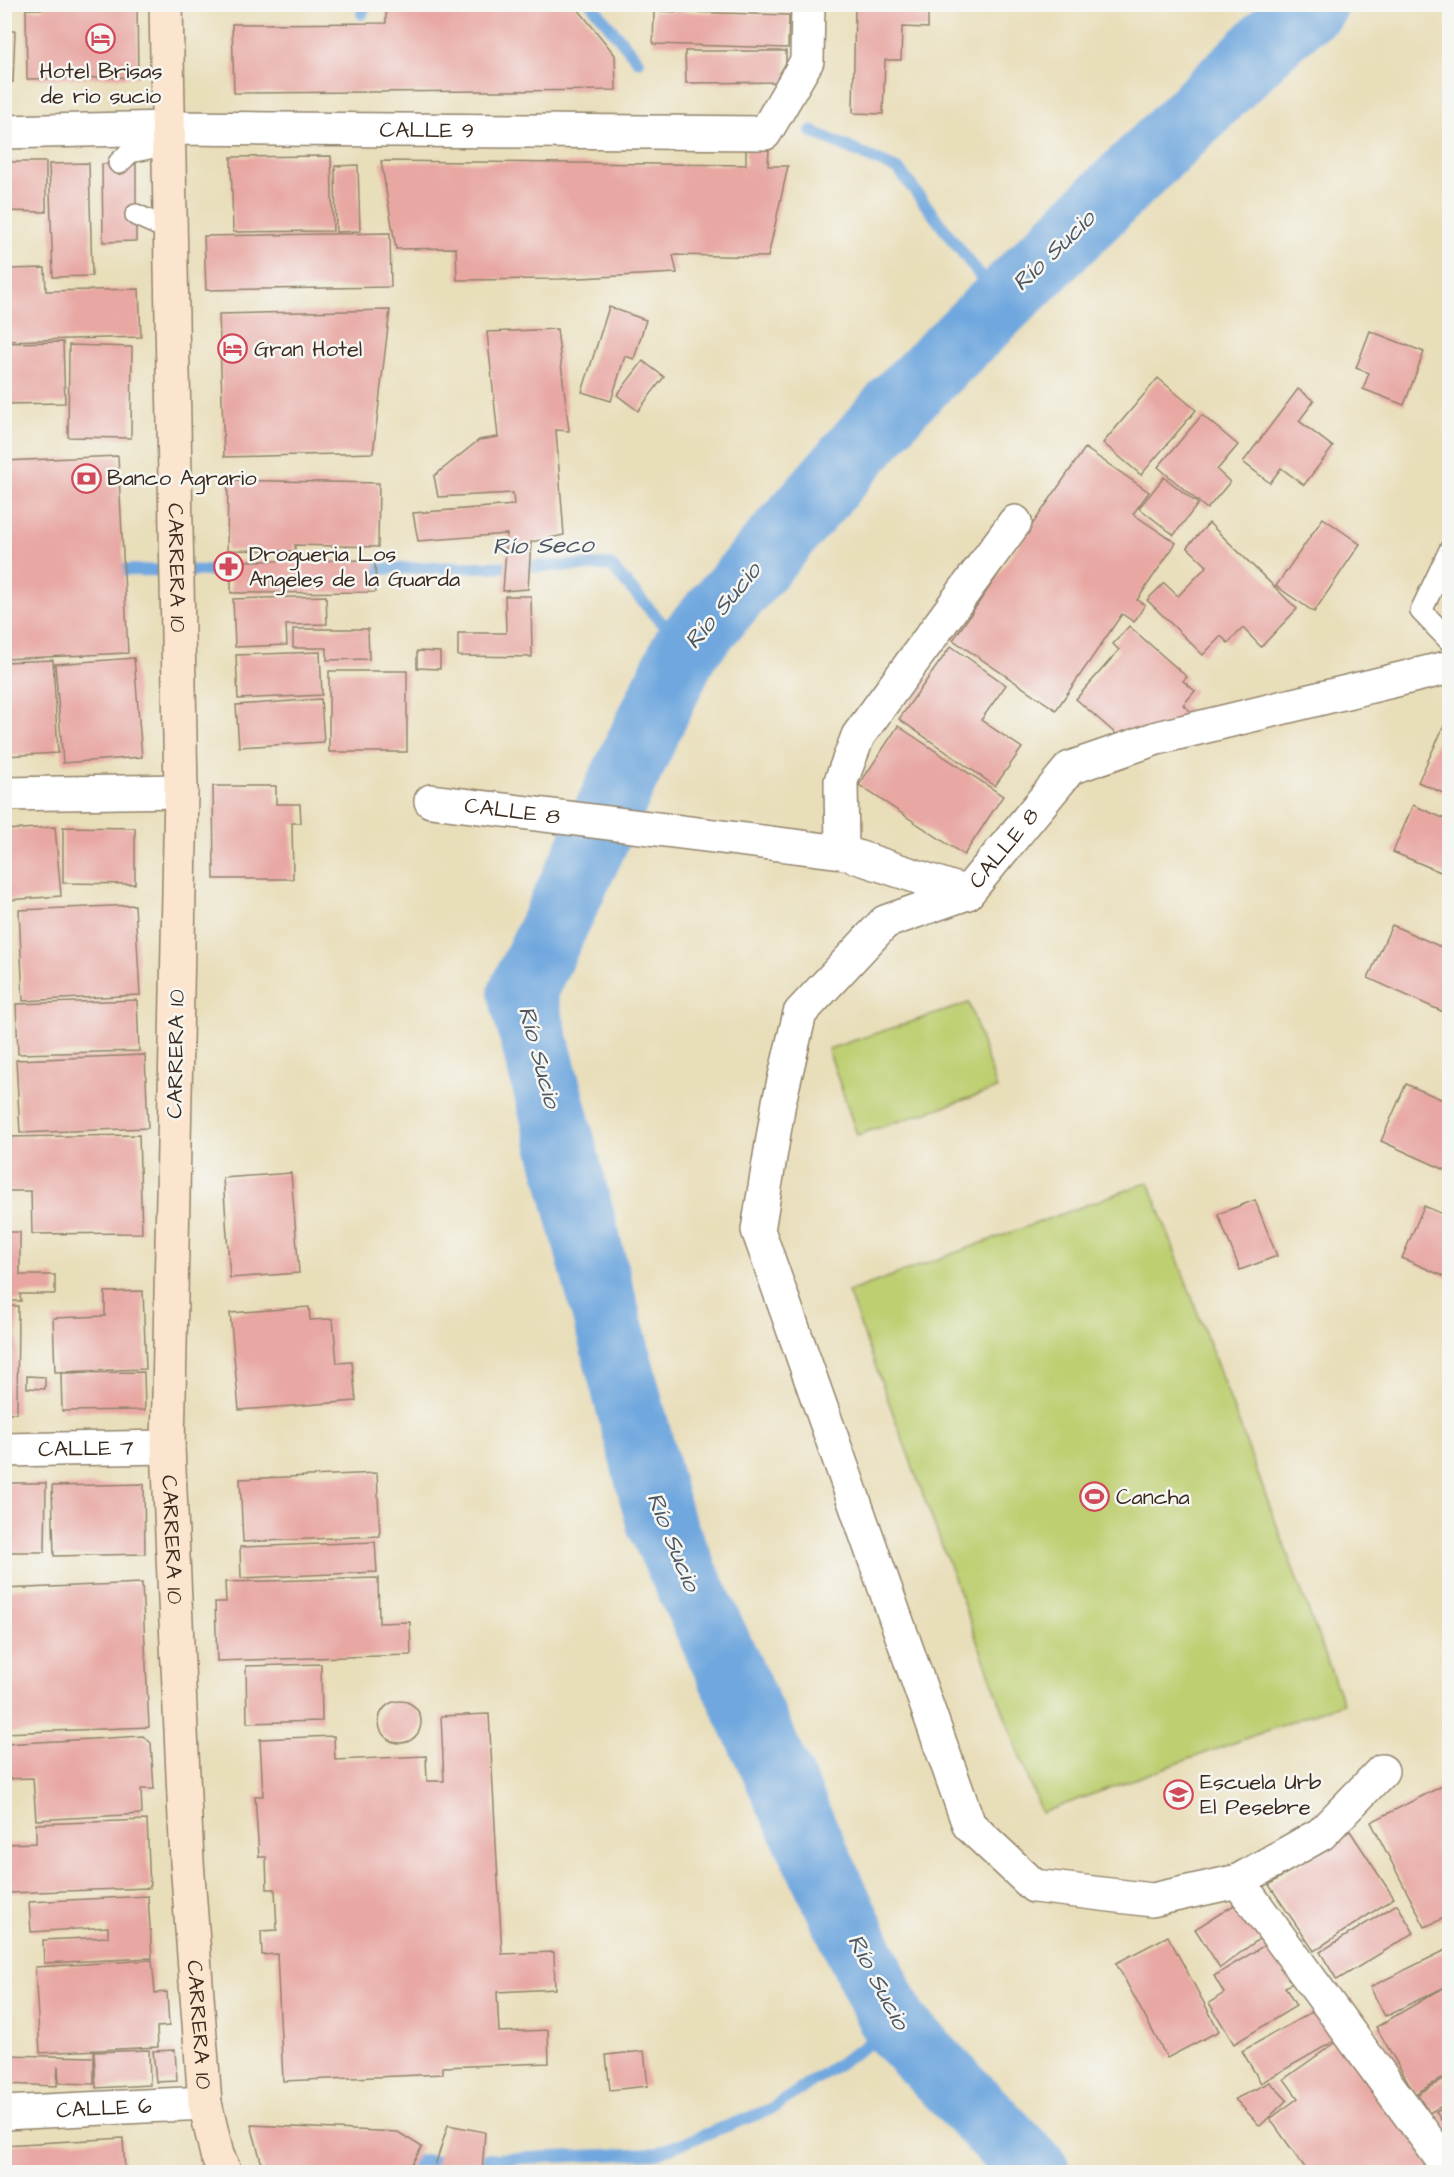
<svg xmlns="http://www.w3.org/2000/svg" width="1454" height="2177" font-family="'Architects Daughter',sans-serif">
<rect width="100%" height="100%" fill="#f6f6f2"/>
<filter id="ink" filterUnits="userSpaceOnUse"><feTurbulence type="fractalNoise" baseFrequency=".0167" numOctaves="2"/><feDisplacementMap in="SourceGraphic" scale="12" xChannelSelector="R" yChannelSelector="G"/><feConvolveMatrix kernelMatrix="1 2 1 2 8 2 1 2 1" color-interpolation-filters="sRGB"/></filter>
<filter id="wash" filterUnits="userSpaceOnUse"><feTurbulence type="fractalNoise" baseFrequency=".008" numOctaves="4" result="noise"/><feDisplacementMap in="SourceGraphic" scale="24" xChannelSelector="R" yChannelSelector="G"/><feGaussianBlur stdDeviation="1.35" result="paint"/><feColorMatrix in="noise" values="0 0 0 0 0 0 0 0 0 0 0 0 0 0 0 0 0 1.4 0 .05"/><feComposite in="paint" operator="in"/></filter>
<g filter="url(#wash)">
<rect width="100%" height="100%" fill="#e9deba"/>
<g fill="#becf72" stroke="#7c7c48" stroke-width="1.5">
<polygon points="969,1003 997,1089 857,1135 828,1049"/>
<polygon points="1149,1182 1343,1703 1041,1813 848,1292"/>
</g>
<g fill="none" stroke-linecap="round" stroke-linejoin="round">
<g stroke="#6fa7de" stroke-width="12">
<polyline points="591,4 638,61"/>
<polyline points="362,14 366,4"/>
<polyline points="811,131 899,170 1001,303"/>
<polyline points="360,569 610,565 685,649"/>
<polyline points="108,570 246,571"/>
<polyline points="468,2160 657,2153 771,2109 895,2026"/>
<polyline points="399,2162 451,2160"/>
</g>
<polyline stroke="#6fa7de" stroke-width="68" points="1036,2172 895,2026 660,1522 522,993 685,649 901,400 1281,30 1314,4"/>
</g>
<g id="blocks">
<g fill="#e8a7a3">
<polygon points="43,4 137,4 138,77 27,79 26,9 43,9"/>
<polygon points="386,4 574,4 615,55 616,90 234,93 232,24 386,23"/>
<polygon points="689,4 792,4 792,8 689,7"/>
<polygon points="855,4 928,4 928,28 902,27 901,60 885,60 883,114 853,113"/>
<polygon points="654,11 789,15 788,48 653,44"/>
<polygon points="4,31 15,31 13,82 4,82"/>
<polygon points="685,51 786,51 786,82 686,83"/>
<polygon points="746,150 769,150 768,166 788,166 768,257 673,255 677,273 560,279 457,280 456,248 396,249 381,161 746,165"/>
<polygon points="331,156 333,231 233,232 231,157"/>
<polygon points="5,162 46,162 46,212 6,211"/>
<polygon points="89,163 92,276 53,277 49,164"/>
<polygon points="102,164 136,164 136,241 103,242"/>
<polygon points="358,165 360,231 336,232 335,166"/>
<polygon points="390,233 391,287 206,290 204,236"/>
<polygon points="45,268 46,291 139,289 141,337 4,341 4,287 9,287 8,269"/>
<polygon points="609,307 646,320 634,359 625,356 611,401 582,392"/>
<polygon points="390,310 373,453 224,457 219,314"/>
<polygon points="557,329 569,431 556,430 564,535 531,542 528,589 503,591 507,534 418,541 413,513 514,505 513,493 438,497 434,476 479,440 498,437 487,332"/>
<polygon points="1370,331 1424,352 1404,405 1363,389 1369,373 1356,368"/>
<polygon points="63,342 65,403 4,404 4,343"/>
<polygon points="69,345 132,347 131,438 68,437"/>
<polygon points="643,361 664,377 638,411 617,395"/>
<polygon points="1158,378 1196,410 1141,475 1103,443"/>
<polygon points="1298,389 1314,401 1299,421 1333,447 1304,485 1281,468 1270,483 1243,462"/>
<polygon points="1202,415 1238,445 1217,470 1230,482 1207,509 1158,467"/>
<polygon points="1085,448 1149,492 1133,514 1176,543 1137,600 1145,605 1134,622 1122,614 1056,710 953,640"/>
<polygon points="118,456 128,653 4,659 4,461"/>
<polygon points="1164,477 1198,504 1174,535 1139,508"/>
<polygon points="228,480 379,483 378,547 295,545 295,551 227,550"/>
<polygon points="1323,518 1360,544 1314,612 1276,586"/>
<polygon points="1209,523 1297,609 1261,647 1243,628 1228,643 1221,636 1203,655 1147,600 1164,583 1178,596 1207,566 1187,547"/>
<polygon points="375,560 376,592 231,593 231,561"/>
<polygon points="326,596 327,624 286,625 287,645 235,647 233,599"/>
<polygon points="505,596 531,596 532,657 458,656 458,633 506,633"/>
<polygon points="1129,626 1187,677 1183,681 1195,691 1183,705 1194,714 1125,742 1076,699 1119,650 1113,644"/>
<polygon points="293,629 368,629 369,659 327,660 327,648 293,648"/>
<polygon points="951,646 1006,685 981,720 1022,748 995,786 899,719"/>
<polygon points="417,651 440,652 440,669 417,668"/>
<polygon points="320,652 322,695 238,699 236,655"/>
<polygon points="134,658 142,757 63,763 55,664"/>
<polygon points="53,660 58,753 5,756 4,662"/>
<rect x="329" y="671" width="78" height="81"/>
<polygon points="321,699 324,742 239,747 236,705"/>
<polygon points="1450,713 1450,796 1418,782"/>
<polygon points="898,726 1003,796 964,855 859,785"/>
<polygon points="213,786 276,786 276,804 300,804 301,823 292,823 293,879 214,879"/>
<polygon points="1413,805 1450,821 1450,876 1393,852"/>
<polygon points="55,827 61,896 8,900 4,830"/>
<polygon points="63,827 135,828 135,884 63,883"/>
<polygon points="135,905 140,995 23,1001 19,910"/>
<polygon points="1392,925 1450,951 1450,1015 1368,978"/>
<polygon points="137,1000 139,1051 18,1054 16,1004"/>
<polygon points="145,1055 148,1128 20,1133 16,1060"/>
<polygon points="1406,1084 1450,1103 1450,1172 1381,1141"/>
<polygon points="139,1135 142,1233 32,1234 31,1191 4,1191 4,1137"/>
<polygon points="291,1173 299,1273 230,1278 223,1178"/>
<polygon points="1255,1200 1277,1256 1240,1270 1218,1214"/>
<polygon points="1424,1206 1450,1217 1450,1279 1402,1258"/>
<polygon points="4,1232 20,1232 20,1275 55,1275 55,1294 20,1294 21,1301 4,1301"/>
<polygon points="143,1291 146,1369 55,1372 53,1318 105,1316 105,1292"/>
<polygon points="4,1306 18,1306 17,1413 4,1413"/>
<polygon points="309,1307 310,1320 333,1319 337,1363 352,1362 356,1401 239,1410 230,1313"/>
<polygon points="144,1372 145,1410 62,1411 61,1373"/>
<polygon points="27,1376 45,1377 45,1389 27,1388"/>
<polygon points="377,1473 380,1536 243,1542 240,1479"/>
<polygon points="4,1483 46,1483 45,1552 4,1552"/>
<polygon points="144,1484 145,1554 54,1556 52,1486"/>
<polygon points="375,1542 377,1572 241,1578 240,1547"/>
<polygon points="378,1578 379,1623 410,1622 411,1655 217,1661 215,1602 226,1602 225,1582"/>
<polygon points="142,1583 149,1727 4,1733 4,1589"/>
<polygon points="321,1664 322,1721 247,1723 246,1666"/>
<circle cx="400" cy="1722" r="21"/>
<polygon points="489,1714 502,1954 554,1952 555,1989 497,1992 499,2032 548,2030 549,2063 443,2067 443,2074 283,2081 277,1954 262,1955 261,1931 277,1930 275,1889 267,1889 266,1857 259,1857 255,1796 263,1796 260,1739 334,1736 335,1760 426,1756 427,1781 444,1781 441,1716"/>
<polygon points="143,1736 151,1743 154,1789 141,1789 142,1814 36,1820 33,1778 4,1779 4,1744"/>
<polygon points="1450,1782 1450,1915 1425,1927 1371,1822"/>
<polygon points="147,1820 150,1888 8,1893 6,1844 36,1843 36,1824"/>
<polygon points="1350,1831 1394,1898 1314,1951 1269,1885"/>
<polygon points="148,1896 152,1958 44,1963 43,1940 108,1937 108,1927 31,1932 29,1902"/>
<polygon points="1239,1902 1264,1935 1220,1968 1195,1929"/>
<polygon points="1397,1904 1414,1933 1337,1980 1320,1952"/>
<polygon points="1168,1936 1219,2031 1167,2058 1116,1963"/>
<polygon points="1268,1943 1293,1983 1285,1987 1296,2006 1234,2044 1209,2003 1224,1993 1214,1976"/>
<polygon points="1450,1948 1450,2074 1415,2094 1376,2027 1445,1987 1385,2016 1370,1987"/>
<polygon points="152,1960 155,1993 167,1992 169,2026 157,2027 158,2047 40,2053 35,1967"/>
<polygon points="1317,2009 1336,2040 1261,2083 1242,2051"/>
<polygon points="1342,2038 1436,2172 1308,2172 1270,2119 1298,2098 1284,2079"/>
<polygon points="149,2050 150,2085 96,2088 94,2052"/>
<polygon points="175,2050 177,2081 156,2082 153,2051"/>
<polygon points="644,2051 648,2086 610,2090 606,2055"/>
<polygon points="4,2055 94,2057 94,2084 59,2083 58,2066 57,2086 4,2084"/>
<polygon points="1450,2076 1450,2102 1429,2113 1418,2094"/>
<polygon points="1270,2082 1287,2100 1260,2126 1235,2099"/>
<polygon points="1450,2104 1450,2134 1436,2112"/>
<polygon points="251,2125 398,2132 422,2147 407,2172 264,2172"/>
<polygon points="448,2125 485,2132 482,2172 433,2172"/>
<polygon points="123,2138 125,2172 4,2172 4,2145"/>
</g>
</g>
</g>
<g filter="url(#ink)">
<use href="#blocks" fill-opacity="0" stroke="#92846c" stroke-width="1.5"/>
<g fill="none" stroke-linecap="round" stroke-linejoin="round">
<defs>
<g id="lane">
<polyline points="119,163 130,152 169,144"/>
<polyline points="136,215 170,230"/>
<polyline points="1450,550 1421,611 1450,641"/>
</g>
<g id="street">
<path id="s1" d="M 4,132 L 169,128 L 765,133 L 807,61 L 808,4"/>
<polyline points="4,794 181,791"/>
<path id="s2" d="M 431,801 L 842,852 L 967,893"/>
<polyline points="842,852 841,781 858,736 1015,522"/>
<polyline points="967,893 885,922 800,1013 779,1102 758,1230 969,1825 1034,1886 1152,1900 1238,1881 1321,1834 1382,1771"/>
<path id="s3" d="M 967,893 L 1070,768 L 1157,738 L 1450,667"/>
<path id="s4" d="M 4,1450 L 168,1447"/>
<polyline points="1238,1881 1450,2170"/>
<path id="s5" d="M 4,2113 L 205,2103"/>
</g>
<g id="secondary">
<path id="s6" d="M 166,4 L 181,791 L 168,1447 L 187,1862 L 205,2103 L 217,2155 L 225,2172"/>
</g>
</defs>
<use href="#lane" stroke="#92846c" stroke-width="24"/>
<use href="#street" stroke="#92846c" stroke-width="36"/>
<use href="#secondary" stroke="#92846c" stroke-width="36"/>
<use href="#lane" stroke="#fff" stroke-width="21"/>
<use href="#street" stroke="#fff" stroke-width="33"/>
<use href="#secondary" stroke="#fce5cf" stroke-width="33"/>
</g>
</g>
<defs>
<symbol id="hotel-ring" viewBox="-11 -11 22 22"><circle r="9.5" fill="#f6f6f2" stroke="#d1495b" stroke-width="1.5"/><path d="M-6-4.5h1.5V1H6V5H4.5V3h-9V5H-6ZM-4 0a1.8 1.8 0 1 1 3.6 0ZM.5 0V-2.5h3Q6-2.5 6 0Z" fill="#d1495b"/></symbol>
<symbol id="bank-ring" viewBox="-11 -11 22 22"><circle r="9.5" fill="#f6f6f2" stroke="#d1495b" stroke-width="1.5"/><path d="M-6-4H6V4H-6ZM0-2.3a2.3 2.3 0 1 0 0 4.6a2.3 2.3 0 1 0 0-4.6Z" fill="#d1495b"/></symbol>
<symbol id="pharmacy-ring" viewBox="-11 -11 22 22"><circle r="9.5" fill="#f6f6f2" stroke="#d1495b" stroke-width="1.5"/><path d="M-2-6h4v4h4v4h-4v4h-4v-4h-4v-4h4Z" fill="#d1495b"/></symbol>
<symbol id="stadium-ring" viewBox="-11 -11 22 22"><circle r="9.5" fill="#f6f6f2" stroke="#d1495b" stroke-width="1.5"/><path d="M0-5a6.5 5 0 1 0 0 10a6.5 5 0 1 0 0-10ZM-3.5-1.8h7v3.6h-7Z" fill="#d1495b"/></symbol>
<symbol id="school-ring" viewBox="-11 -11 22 22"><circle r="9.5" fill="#f6f6f2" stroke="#d1495b" stroke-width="1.5"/><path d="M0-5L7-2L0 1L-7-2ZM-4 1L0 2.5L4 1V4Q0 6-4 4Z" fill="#d1495b"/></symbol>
</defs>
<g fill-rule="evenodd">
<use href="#hotel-ring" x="84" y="22" width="33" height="33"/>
<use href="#hotel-ring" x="216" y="332" width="33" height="33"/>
<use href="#bank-ring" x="70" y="462" width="33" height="33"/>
<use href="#pharmacy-ring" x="212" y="550" width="33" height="33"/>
<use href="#stadium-ring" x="1078" y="1480" width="33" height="33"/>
<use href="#school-ring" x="1162" y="1778" width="33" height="33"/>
</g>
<g text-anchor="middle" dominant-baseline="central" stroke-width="5" stroke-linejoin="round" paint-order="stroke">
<g font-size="22" fill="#3b2a1e" stroke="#f6f6f2" text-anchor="start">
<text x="101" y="71" text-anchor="middle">Hotel Brisas<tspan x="101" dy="25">de rio sucio</tspan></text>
<text x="254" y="349">Gran Hotel</text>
<text x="107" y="478">Banco Agrario</text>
<text x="249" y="554">Drogueria Los<tspan x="249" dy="25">Angeles de la Guarda</tspan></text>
<text x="1116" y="1497">Cancha</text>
<text x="1200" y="1782">Escuela Urb<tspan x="1200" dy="25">El Pesebre</tspan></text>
</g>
<g font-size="22" fill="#3b2a1e" stroke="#f6f6f2">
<text stroke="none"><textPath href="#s1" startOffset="423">CALLE 9</textPath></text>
<text stroke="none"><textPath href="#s6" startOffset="564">CARRERA 10</textPath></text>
<text stroke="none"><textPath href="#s2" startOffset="82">CALLE 8</textPath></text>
<text stroke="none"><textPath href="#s3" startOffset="58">CALLE 8</textPath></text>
<text transform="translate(176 1054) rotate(-89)">CARRERA 10</text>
<text stroke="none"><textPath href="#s4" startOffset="82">CALLE 7</textPath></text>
<text stroke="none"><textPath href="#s6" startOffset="1536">CARRERA 10</textPath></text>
<text stroke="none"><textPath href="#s6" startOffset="2022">CARRERA 10</textPath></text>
<text stroke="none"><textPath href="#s5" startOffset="100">CALLE 6</textPath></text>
</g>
<g font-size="24" font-style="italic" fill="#4d5661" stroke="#f6f6f2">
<text transform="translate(1054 251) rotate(-44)">Río Sucio</text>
<text transform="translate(543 546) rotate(-1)">Río Seco</text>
<text transform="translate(723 606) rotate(-50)">Río Sucio</text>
<text transform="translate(539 1057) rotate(75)">Río Sucio</text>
<text transform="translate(673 1542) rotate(68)">Río Sucio</text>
<text transform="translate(878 1982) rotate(62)">Río Sucio</text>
</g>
</g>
<rect width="1454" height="2177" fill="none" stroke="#f6f6f2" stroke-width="24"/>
</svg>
